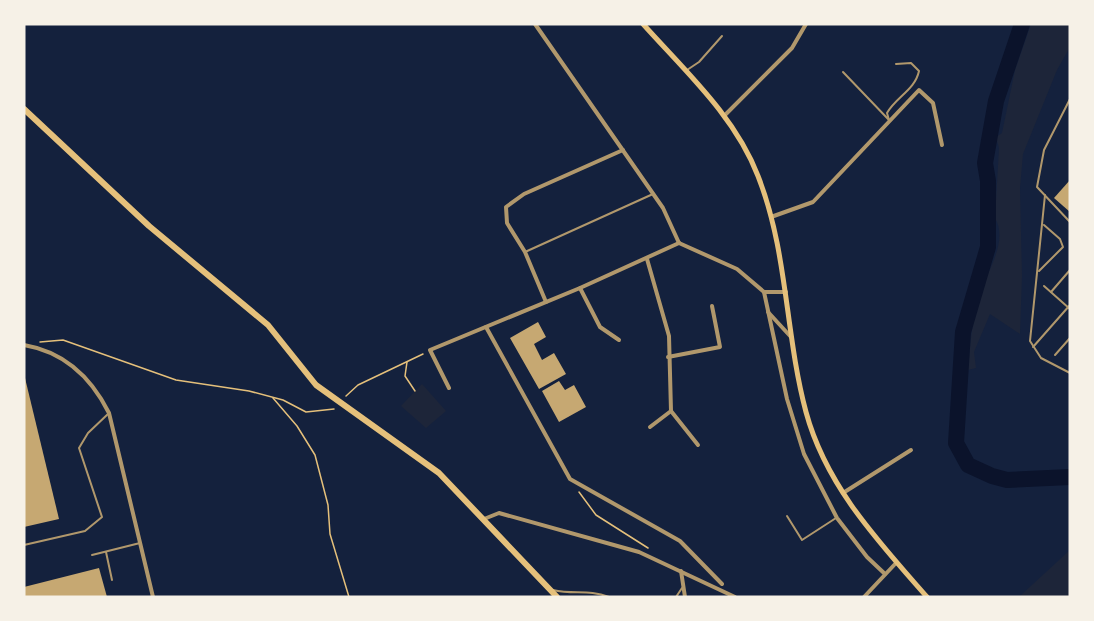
<svg xmlns="http://www.w3.org/2000/svg" width="1094" height="621" font-family="'DM Sans',sans-serif">
<rect width="100%" height="100%" fill="#14213d"/>
<g fill="#1d2539">
<path d="M 1031,24 L 1070,24 L 1070,47 L 1057,70 L 1023,154 L 1020,188 L 1022,276 L 1020,334 L 990,314 L 974,352 L 976,368 L 968,370 C 970,346 972,320 979,296 C 986,273 1009,242 995,218 L 999,148 L 996,137 L 1002,133 L 1015,70 Z"/>
<polygon points="422,384 446,411 426,428 401,406"/>
<polygon points="1070,550 1070,597 1019,597"/>
</g>
<g fill="none" stroke-linecap="round" stroke-linejoin="round">
<polyline stroke="#0b132b" stroke-width="16" points="1022,24 996,101 985,163 988,181 988,247 963,332 956,443 968,465 992,476 1007,480 1070,477"/>
</g>
<g fill="#c6a872">
<polygon points="1070,180 1070,212 1054,198"/>
<polygon points="538,322 546,337 534,344 542,360 554,353 566,374 539,389 510,338"/>
<polygon points="25,378 59,519 24,527 24,379"/>
<polygon points="559,381 565,390 574,385 586,407 559,422 542,391"/>
<polygon points="99,568 107,597 24,597 24,587"/>
</g>
<g fill="none" stroke-linecap="round" stroke-linejoin="round">
<g stroke="#e5c07b" stroke-width="1.5">
<polyline points="40,342 63,340 176,380 249,391 283,400 306,412 334,409"/>
<polyline points="407,362 405,376 415,391"/>
<polyline points="346,396 358,385 423,354"/>
<polyline points="273,398 297,426 315,455 328,505 330,534 349,597"/>
<polyline points="579,492 596,515 648,548"/>
</g>
<g stroke="#b1986c" stroke-width="2">
<polyline points="687,70 699,62 722,36"/>
<polyline points="843,72 889,120"/>
<polyline points="1070,99 1044,150 1037,187 1070,222"/>
<path d="M 889,120 L 887,113 C 896,97 915,90 919,71 L 911,63 L 896,64"/>
<polyline points="1045,195 1030,341 1041,358 1070,373"/>
<polyline points="525,252 653,194"/>
<polyline points="1039,271 1063,247 1060,239 1044,225"/>
<polyline points="1044,286 1070,309"/>
<polyline points="1051,292 1070,270"/>
<polyline points="1033,347 1070,305"/>
<polyline points="1055,355 1070,338"/>
<polyline points="787,516 802,540 836,518"/>
<polyline points="24,545 85,531 102,517 79,448 88,433 109,413"/>
<polyline points="106,552 112,580"/>
<polyline points="92,555 140,543"/>
<path d="M 553,590 C 574,595 588,589 609,597"/>
<polyline points="676,597 682,588"/>
</g>
<g stroke="#b1986c" stroke-width="4">
<polyline points="535,24 663,208 679,243"/>
<polyline points="724,116 792,48 806,24"/>
<polyline points="771,217 813,202 919,90 933,103 942,145"/>
<polyline points="679,243 737,269 764,292 787,399 804,454 837,518 867,557 885,574"/>
<polyline points="647,259 669,336 671,411 698,445"/>
<polyline points="580,288 600,327 619,340"/>
<polyline points="764,292 786,292"/>
<polyline points="546,302 525,252 507,223 506,207 524,194 623,150"/>
<polyline points="768,312 791,337"/>
<polyline points="486,327 570,479 680,541 722,584"/>
<path d="M 24,345 C 65,352 91,377 109,413 L 153,597"/>
<polyline points="668,357 720,347 712,306"/>
<polyline points="449,388 430,350 580,288 679,243"/>
<polyline points="650,427 671,411"/>
<polyline points="843,493 911,450"/>
<polyline points="484,519 499,513 639,552 735,597"/>
<polyline points="681,571 685,597"/>
<polyline points="864,597 896,563"/>
</g>
<path stroke="#e5c07b" stroke-width="5" d="M 643,24 C 685,71 735,116 758,176 C 788,252 785,334 806,412 C 826,486 878,541 927,597"/>
<polyline stroke="#e5c07b" stroke-width="6" points="24,109 149,226 268,325 316,385 439,473 557,597"/>
</g>
<rect width="1094" height="621" fill="none" stroke="#f6f1e7" stroke-width="51"/>
</svg>
